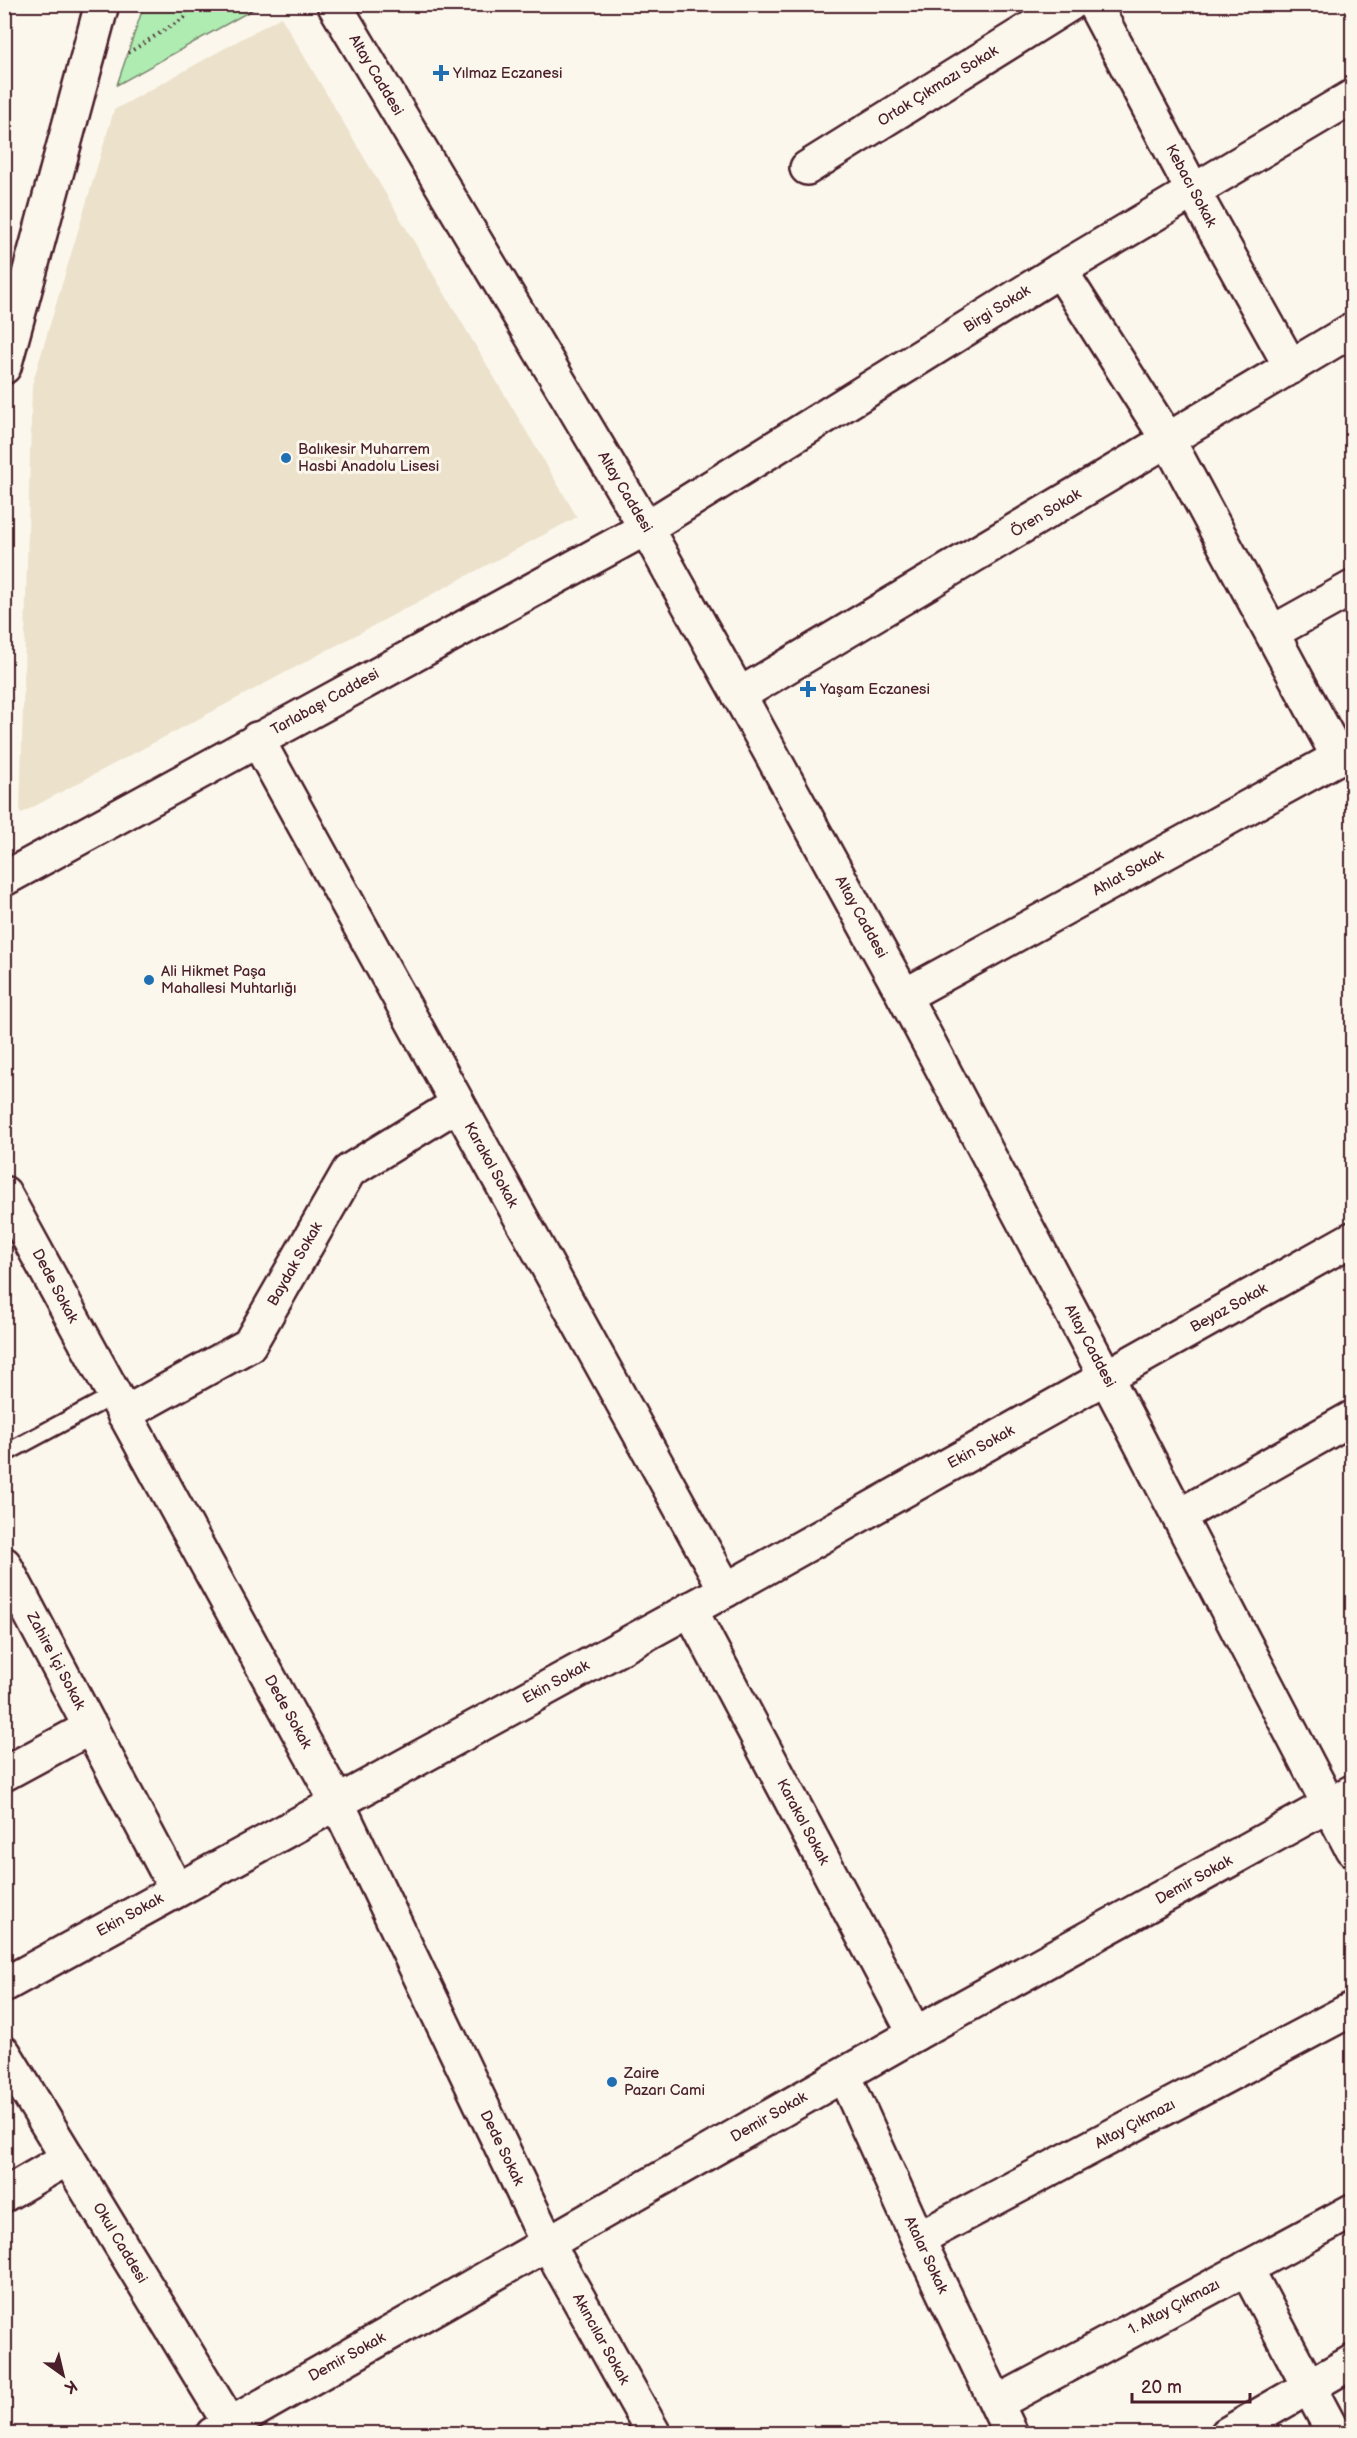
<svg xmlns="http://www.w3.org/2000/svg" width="1357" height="2438" font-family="'Balsamiq Sans',sans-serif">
<rect width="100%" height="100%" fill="#fbf7ec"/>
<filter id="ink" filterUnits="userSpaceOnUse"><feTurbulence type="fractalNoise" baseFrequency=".0167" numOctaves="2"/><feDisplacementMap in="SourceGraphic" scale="12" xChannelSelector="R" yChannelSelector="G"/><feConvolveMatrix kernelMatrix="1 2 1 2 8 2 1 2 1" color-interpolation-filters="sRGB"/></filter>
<g filter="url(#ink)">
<polygon fill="#ece1cb" points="281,17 577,517 20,814 32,385 114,110"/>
<polygon fill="#aeecb2" stroke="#7c866e" stroke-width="1.5" points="144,5 144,4 261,5 117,85"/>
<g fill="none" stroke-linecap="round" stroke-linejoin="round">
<defs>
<polyline id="service" points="4,1454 114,1395"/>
<g id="minor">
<polyline points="1094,4 1193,191 1291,367"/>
<polyline points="807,168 1070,4"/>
<polyline points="1060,270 1168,440 1339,758"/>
<polyline points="4,367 102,4"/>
<polyline points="646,528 1060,270 1352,97"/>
<polyline points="1273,632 1352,588"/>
<polyline points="739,695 1352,330"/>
<polyline points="257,739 726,1590"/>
<polyline points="904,996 1352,750"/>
<polyline points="4,1193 337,1802 548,2244 654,2434"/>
<polyline points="124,1414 249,1345 349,1171 458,1104"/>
<polyline points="1179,1516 1352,1418"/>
<polyline points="4,1564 176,1889"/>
<polyline points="690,1609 915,2034"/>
<polyline points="4,1774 91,1727"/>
<polyline points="4,1985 726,1590 1352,1239"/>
<polyline points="844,2075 918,2239 1011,2434"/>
<polyline points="4,2195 68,2158"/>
<polyline points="918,2239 1352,2009"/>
<polyline points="1246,2268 1334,2434"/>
<polyline points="997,2403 1352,2211"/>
<polyline points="213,2434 915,2034 1352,1792"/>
<polyline points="1227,2434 1352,2362"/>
</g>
<g id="secondary">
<polyline points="334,4 646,528 739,695 904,996 1106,1377 1352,1849"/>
<polyline points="4,879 646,528"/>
<polyline points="4,2053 236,2434"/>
</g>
</defs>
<use href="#service" stroke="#4a1f2b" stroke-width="21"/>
<use href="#minor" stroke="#4a1f2b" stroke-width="38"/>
<use href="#secondary" stroke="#4a1f2b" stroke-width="38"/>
<g stroke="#4a1f2b" stroke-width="4" stroke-dasharray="1.5 4.5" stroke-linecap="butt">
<polyline points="248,4 250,11"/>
<polyline points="128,53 184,18 189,4"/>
</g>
<use href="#service" stroke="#fbf7ec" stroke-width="16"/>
<use href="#minor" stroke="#fbf7ec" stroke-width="33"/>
<use href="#secondary" stroke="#fbf7ec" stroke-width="33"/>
</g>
</g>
<g fill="#1f6fb2" stroke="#fbf7ec" stroke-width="2">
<path d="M438 64h6v6h6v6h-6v6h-6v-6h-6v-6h6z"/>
<circle cx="286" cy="458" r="6"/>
<path d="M805 680h6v6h6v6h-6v6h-6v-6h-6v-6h6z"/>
<circle cx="149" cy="980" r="6"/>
<circle cx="612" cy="2082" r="6"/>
</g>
<g text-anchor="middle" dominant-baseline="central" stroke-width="6" stroke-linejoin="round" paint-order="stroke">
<g font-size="15" fill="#4a1f2b" stroke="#fbf7ec" text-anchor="start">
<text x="453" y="73">Yılmaz Eczanesi</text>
<text x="298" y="449">Balıkesir Muharrem<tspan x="298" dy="17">Hasbi Anadolu Lisesi</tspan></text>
<text x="820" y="689">Yaşam Eczanesi</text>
<text x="161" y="971">Ali Hikmet Paşa<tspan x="161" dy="17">Mahallesi Muhtarlığı</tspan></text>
<text x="624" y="2073">Zaire<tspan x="624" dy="17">Pazarı Cami</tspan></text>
</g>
<g font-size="15" fill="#4a1f2b" stroke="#fbf7ec">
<text transform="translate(376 75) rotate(59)">Altay Caddesi</text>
<text transform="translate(938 86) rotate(-32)">Ortak Çıkmazı Sokak</text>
<text transform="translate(1191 186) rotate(62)">Kebacı Sokak</text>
<text transform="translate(997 309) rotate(-32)">Birgi Sokak</text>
<text transform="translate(625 492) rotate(59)">Altay Caddesi</text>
<text transform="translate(1046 513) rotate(-31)">Ören Sokak</text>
<text transform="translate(325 702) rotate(-29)">Tarlabaşı Caddesi</text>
<text transform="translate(1128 873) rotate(-29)">Ahlat Sokak</text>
<text transform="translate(861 917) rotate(61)">Altay Caddesi</text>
<text transform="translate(491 1165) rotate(61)">Karakol Sokak</text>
<text transform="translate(295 1264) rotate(-60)">Baydak Sokak</text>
<text transform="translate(55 1286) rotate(62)">Dede Sokak</text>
<text transform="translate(1229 1308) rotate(-29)">Beyaz Sokak</text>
<text transform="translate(1090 1346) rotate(62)">Altay Caddesi</text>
<text transform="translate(981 1447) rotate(-29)">Ekin Sokak</text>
<text transform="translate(56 1661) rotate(62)">Zahire İçi Sokak</text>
<text transform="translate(556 1682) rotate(-29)">Ekin Sokak</text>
<text transform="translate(288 1712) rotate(61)">Dede Sokak</text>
<text transform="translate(803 1822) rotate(62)">Karakol Sokak</text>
<text transform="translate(1194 1880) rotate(-29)">Demir Sokak</text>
<text transform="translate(130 1915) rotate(-29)">Ekin Sokak</text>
<text transform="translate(769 2117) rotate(-30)">Demir Sokak</text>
<text transform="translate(1135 2124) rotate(-28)">Altay Çıkmazı</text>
<text transform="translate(502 2148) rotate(64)">Dede Sokak</text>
<text transform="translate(120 2243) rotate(59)">Okul Caddesi</text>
<text transform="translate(926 2255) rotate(65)">Atalar Sokak</text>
<text transform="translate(1174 2307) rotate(-28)">1. Altay Çıkmazı</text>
<text transform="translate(601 2339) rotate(61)">Akıncılar Sokak</text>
<text transform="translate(347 2357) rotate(-29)">Demir Sokak</text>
</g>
</g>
<rect width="1357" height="2438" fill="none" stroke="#fbf7ec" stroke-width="24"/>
<rect x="12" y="12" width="1333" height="2414" fill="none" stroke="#4a1f2b" stroke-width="2" filter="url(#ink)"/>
<g transform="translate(63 2375) rotate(146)" stroke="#fbf7ec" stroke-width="4.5" paint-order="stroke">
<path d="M0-4.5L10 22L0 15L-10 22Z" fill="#4a1f2b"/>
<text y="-9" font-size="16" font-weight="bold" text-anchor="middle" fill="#4a1f2b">K</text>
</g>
<path d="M1132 2393v9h118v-9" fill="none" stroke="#4a1f2b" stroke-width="3"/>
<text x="1141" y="2393" font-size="18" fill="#4a1f2b" stroke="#fbf7ec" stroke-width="4.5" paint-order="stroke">20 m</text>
</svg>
